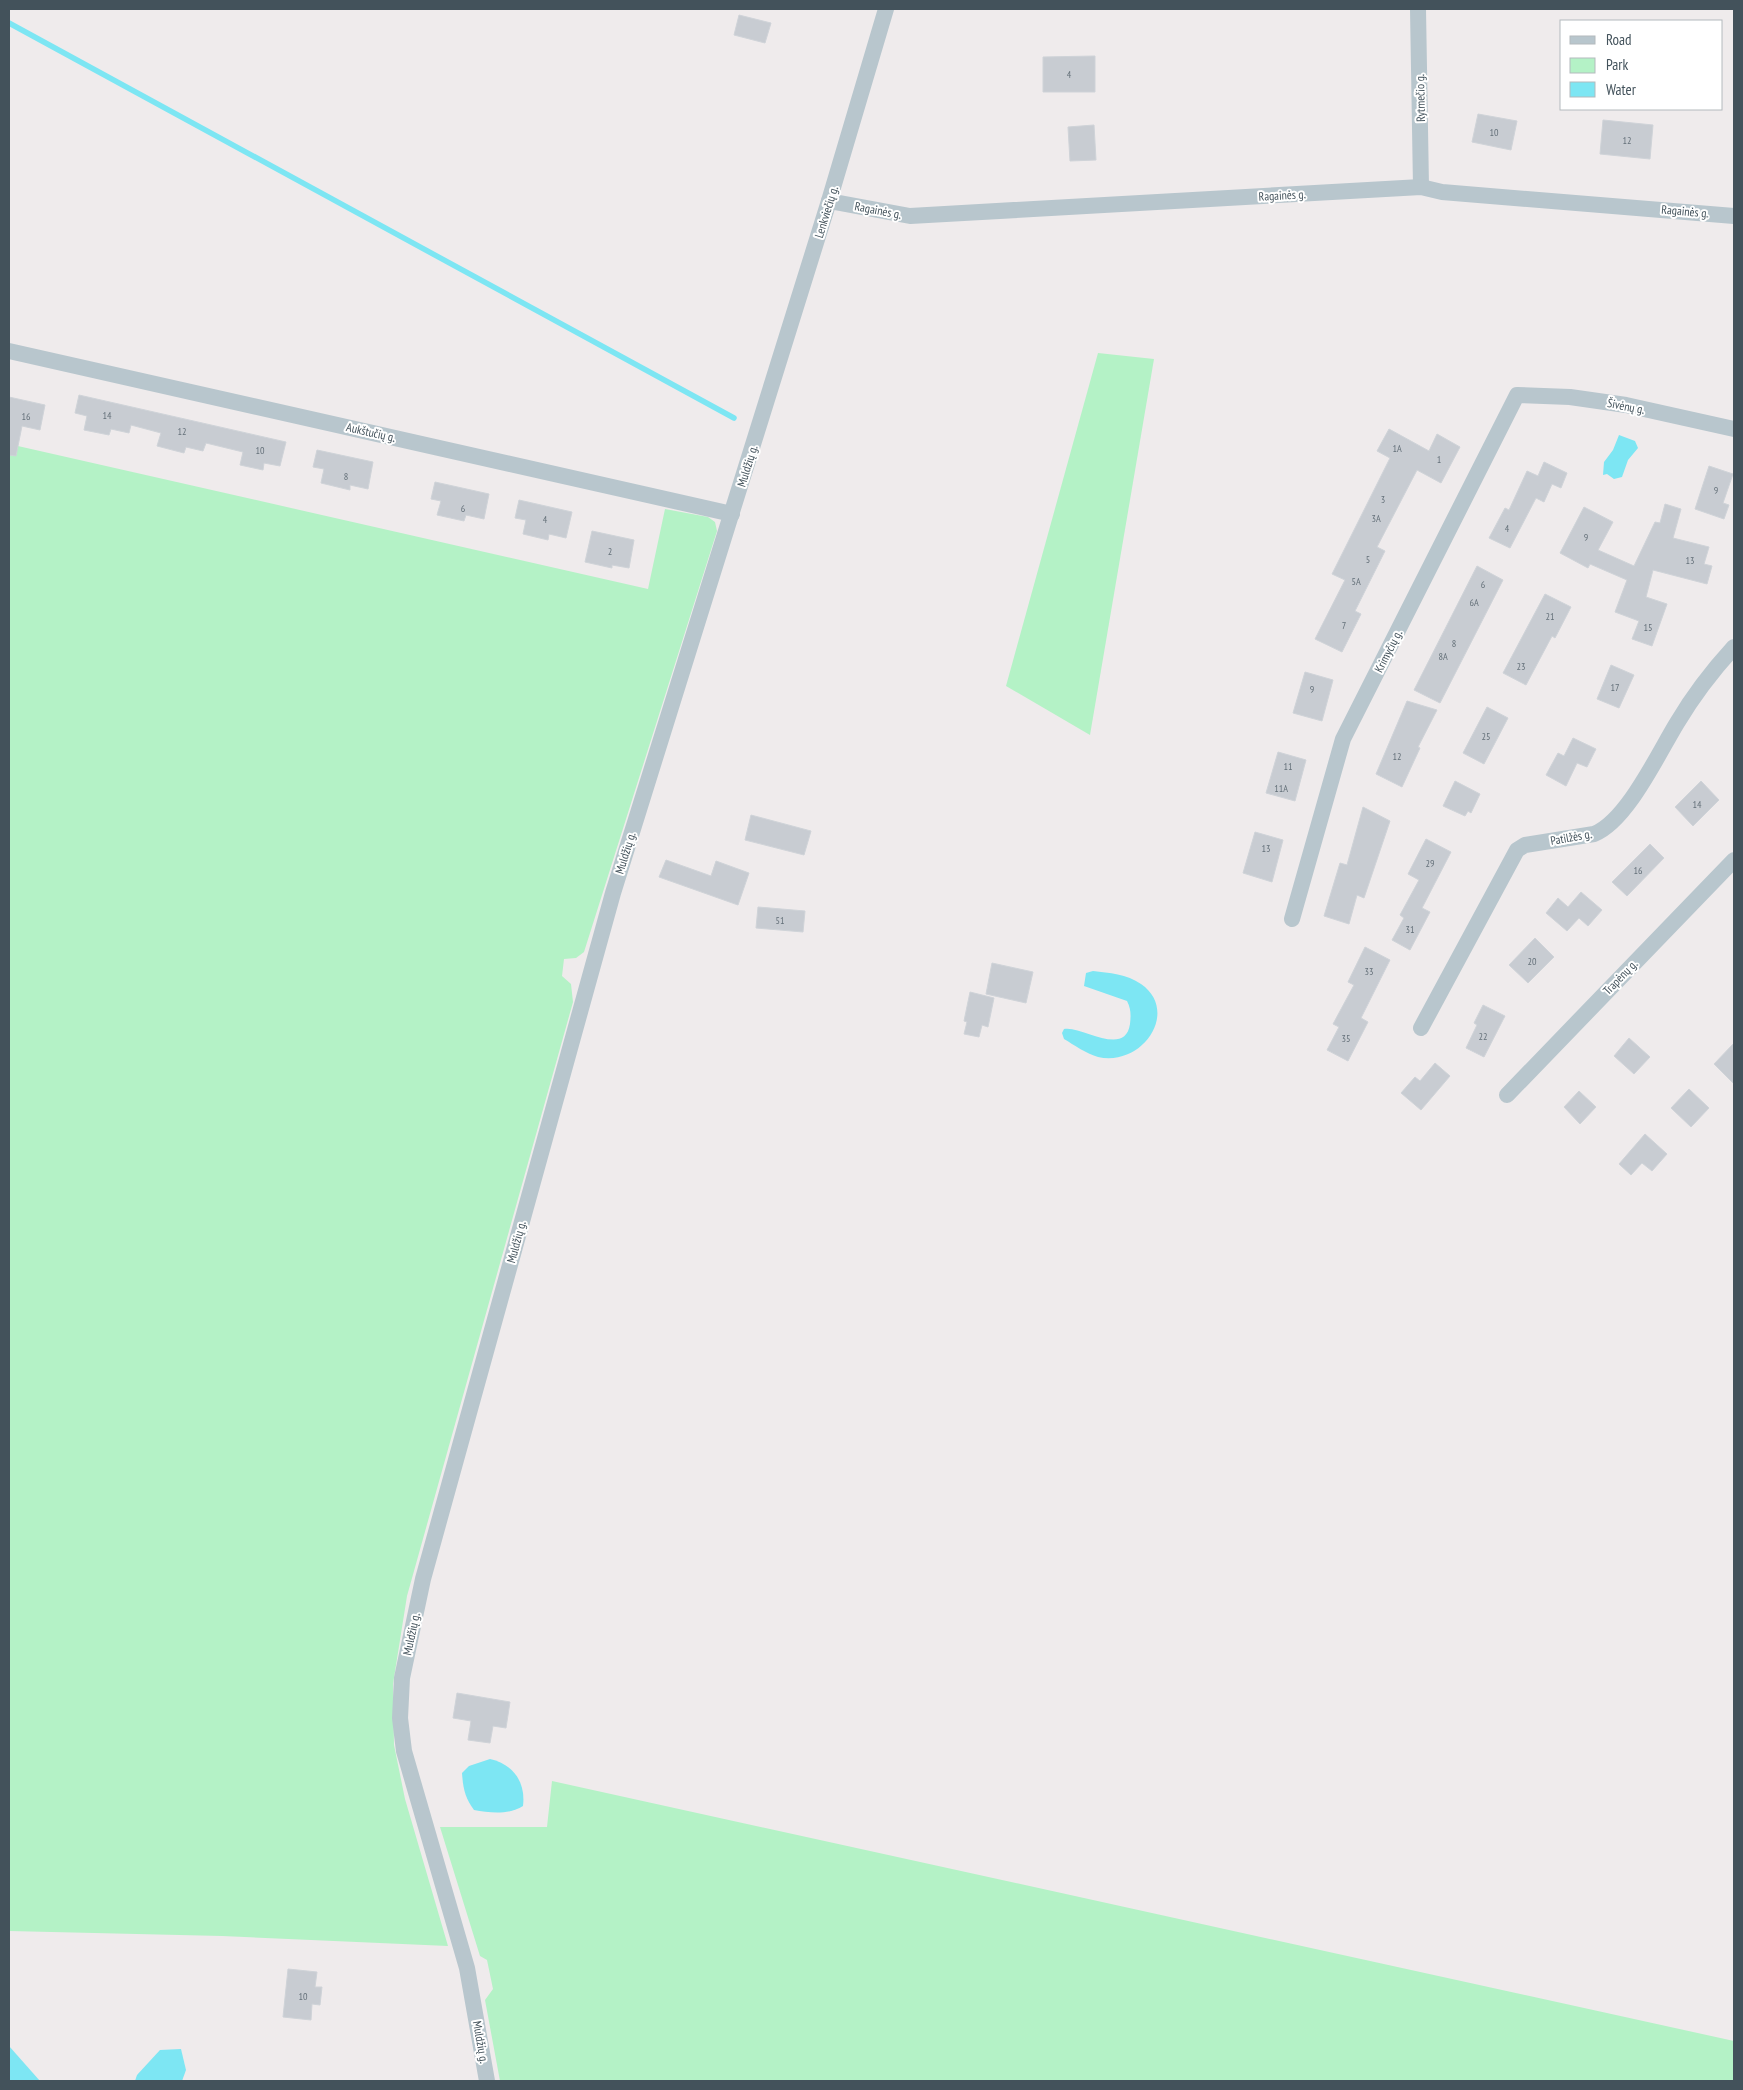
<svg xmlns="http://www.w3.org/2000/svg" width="1743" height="2090" font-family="'PT Sans Narrow',sans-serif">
<rect width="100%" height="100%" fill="#efebec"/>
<g fill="#b4f2c6">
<polygon points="1098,353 1154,359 1090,735 1006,686"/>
<polygon points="9,444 648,589 665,509 708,517 715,522 717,531 584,952 576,958 564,959 562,976 571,984 573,1002 407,1596 393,1684 394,1745 405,1799 448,1946 222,1936 9,1931"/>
<polygon points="552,1781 1734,2041 1734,2081 500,2081 485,2000 493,1989 487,1960 480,1956 440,1827 547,1827"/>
</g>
<g fill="#7de6f3">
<polygon points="1619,435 1635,441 1638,448 1628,460 1622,477 1614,479 1607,474 1603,475 1604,462 1613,450"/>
<path d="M 1093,971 C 1109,973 1127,974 1141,984 C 1180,1011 1143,1067 1098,1057 C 1087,1054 1074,1045 1064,1039 L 1062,1033 L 1064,1029 C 1081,1025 1125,1058 1130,1024 C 1131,1015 1131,1009 1127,1001 L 1084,986 L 1086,973 Z"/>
<path d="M 490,1759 C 513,1764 526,1782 523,1806 C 509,1815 490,1813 474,1810 C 465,1798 463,1788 462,1773 L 469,1766 Z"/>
<polygon points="9,2046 40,2081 9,2081"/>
<polygon points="181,2049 186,2070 182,2081 135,2081 137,2075 160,2050"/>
</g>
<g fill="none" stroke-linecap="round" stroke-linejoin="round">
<polyline stroke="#7de6f3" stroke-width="5.5" points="9,23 734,418"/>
</g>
<g fill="#c8ccd2" stroke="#cfd3d8">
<polygon points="739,15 771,23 765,43 734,35"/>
<polygon points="1095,56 1095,92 1043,92 1043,57"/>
<polygon points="1478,114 1517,121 1511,150 1472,142"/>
<polygon points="1603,120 1653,125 1650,159 1600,154"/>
<polygon points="1094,125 1096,160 1070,161 1068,127"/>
<polygon points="79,395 286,442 280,466 264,463 263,470 240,465 243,452 206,443 203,451 186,447 184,453 157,446 161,433 131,425 129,433 111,429 109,435 84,430 87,416 75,413"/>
<polygon points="9,397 45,405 40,430 22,426 16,456 9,455"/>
<polygon points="1389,429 1429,451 1437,434 1460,447 1441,483 1417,470 1377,547 1385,551 1355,611 1361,614 1342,652 1315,639 1345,580 1332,574 1390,458 1377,451"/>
<polygon points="317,450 373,462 368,489 350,485 350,490 321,483 324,469 313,467"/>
<polygon points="1544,462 1567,473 1561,488 1552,484 1544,502 1536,498 1510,548 1489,538 1505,508 1509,510 1527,471 1538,476"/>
<polygon points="1709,466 1733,474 1723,503 1729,505 1724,519 1695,509"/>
<polygon points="435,482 489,494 484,519 466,515 464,521 437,515 441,501 431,499"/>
<polygon points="519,500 572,512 566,538 549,534 548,540 523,534 526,520 515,518"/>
<polygon points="1665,504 1681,509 1673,538 1709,547 1704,564 1712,566 1707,584 1653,570 1646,597 1667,604 1652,646 1632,639 1639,621 1615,612 1627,580 1590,564 1588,568 1560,553 1584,507 1613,522 1598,550 1634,566 1655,522 1660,523"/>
<polygon points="592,531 634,540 629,568 612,565 612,568 585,562"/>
<polygon points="1477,566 1503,580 1440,703 1414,690"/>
<polygon points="1545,594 1571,607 1555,638 1552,636 1526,685 1503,673"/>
<polygon points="1611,665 1634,675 1619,708 1597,699"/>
<polygon points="1305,672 1333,680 1322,721 1293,713"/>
<polygon points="1407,701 1437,710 1418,747 1420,748 1402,787 1376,774"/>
<polygon points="1487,707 1508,718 1484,764 1463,753"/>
<polygon points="1573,738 1596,749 1587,767 1577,763 1566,786 1546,775 1558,753 1564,756"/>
<polygon points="1278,752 1306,760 1295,801 1266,793"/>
<polygon points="1455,781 1480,794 1471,813 1468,811 1465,816 1443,806"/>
<polygon points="1701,781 1719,800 1693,826 1675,807"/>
<polygon points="1363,807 1390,821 1364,898 1357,895 1349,924 1324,916 1340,863 1347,865"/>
<polygon points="751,815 811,831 804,855 745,840"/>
<polygon points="1255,832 1283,840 1272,882 1243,873"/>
<polygon points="1426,839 1451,852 1422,908 1430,912 1410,950 1392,940 1404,918 1400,915 1419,880 1408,874"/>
<polygon points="1650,844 1664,858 1627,896 1612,882"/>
<polygon points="666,860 711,876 716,861 749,873 738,905 659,877"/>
<polygon points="1581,892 1602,910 1588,926 1579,918 1567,931 1546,913 1558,898 1568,907"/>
<polygon points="758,907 805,911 803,932 756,928"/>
<polygon points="1535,938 1554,957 1528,983 1509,965"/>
<polygon points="1365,947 1390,960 1361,1018 1368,1022 1348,1061 1327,1050 1339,1027 1333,1024 1354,985 1348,982"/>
<polygon points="992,963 1033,972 1026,1003 986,994"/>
<polygon points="970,992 994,998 988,1027 982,1025 979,1037 964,1034 967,1022 964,1021"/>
<polygon points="1483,1005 1505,1016 1484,1057 1466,1048 1477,1025 1474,1023"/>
<polygon points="1629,1038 1650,1057 1634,1074 1614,1056"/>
<polygon points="1734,1043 1734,1084 1714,1064"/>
<polygon points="1435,1063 1450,1076 1421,1110 1401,1093 1415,1077 1420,1081"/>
<polygon points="1689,1089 1709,1108 1691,1127 1671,1108"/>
<polygon points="1579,1091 1596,1107 1580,1124 1564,1107"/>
<polygon points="1645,1134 1667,1154 1652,1171 1642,1163 1631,1175 1619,1164"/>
<polygon points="457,1693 510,1702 506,1728 493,1726 490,1743 468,1740 471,1721 453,1718"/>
<polygon points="288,1969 317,1972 315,1987 322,1987 320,2005 312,2004 311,2020 283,2017"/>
</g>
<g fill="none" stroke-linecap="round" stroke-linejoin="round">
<g stroke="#b8c6cd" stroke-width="16">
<polyline points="1418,9 1421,187"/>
<polyline points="829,201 910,216 1421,187 1442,192 1734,216"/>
<polyline points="9,351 732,514"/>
<polyline points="1292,919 1343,739 1517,395 1570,397 1626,405 1734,429"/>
<path d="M 1421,1028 L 1517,850 L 1525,845 L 1594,834 C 1627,821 1658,754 1677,723 C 1693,696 1713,670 1734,647"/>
<polyline points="1507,1095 1734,860"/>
<polyline points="487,2081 467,1968 404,1751 400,1718 402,1678 423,1579 613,893 829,201 886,9"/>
</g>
</g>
<g text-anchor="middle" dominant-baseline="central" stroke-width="4" stroke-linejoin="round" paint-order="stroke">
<g font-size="10" fill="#647079">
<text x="1069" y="74">4</text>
<text x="1494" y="132">10</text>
<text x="1627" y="140">12</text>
<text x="107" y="415">14</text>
<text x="26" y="416">16</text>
<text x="182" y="431">12</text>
<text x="1397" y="448">1A</text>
<text x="260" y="450">10</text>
<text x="1439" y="459">1</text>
<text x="346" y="476">8</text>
<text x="1716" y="490">9</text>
<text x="1383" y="499">3</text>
<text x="463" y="508">6</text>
<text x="1376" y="518">3A</text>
<text x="545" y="519">4</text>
<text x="1507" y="528">4</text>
<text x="1586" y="537">9</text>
<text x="610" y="551">2</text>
<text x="1368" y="559">5</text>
<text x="1690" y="560">13</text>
<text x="1356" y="581">5A</text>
<text x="1483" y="584">6</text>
<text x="1474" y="602">6A</text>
<text x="1550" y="616">21</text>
<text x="1344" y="625">7</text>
<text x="1648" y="627">15</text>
<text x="1454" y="643">8</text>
<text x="1443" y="656">8A</text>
<text x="1521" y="666">23</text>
<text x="1615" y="687">17</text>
<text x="1312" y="689">9</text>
<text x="1486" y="736">25</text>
<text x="1397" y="756">12</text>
<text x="1288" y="766">11</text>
<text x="1281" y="788">11A</text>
<text x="1697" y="804">14</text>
<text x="1266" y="848">13</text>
<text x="1430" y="863">29</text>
<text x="1638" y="870">16</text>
<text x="780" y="920">51</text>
<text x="1410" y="929">31</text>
<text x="1532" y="961">20</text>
<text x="1369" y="971">33</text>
<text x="1483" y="1036">22</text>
<text x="1346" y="1038">35</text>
<text x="303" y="1996">10</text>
</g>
<g font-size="12" fill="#43525b" stroke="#fff">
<text transform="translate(1420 98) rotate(-91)">Rytmečio g.</text>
<text transform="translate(1282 195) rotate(-3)">Ragainės g.</text>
<text transform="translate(878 210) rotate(11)">Ragainės g.</text>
<text transform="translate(1685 211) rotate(5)">Ragainės g.</text>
<text transform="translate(826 212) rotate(-73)">Lenkviečių g.</text>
<text transform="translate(1626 406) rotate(11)">Šivėnų g.</text>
<text transform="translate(371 432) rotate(13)">Aukštučių g.</text>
<text transform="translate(747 466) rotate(-73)">Muldžių g.</text>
<text transform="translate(1388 651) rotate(-63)">Krimyčių g.</text>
<text transform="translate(1571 837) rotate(-10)">Patilžės g.</text>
<text transform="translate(625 853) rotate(-73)">Muldžių g.</text>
<text transform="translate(1620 977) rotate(-46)">Trapėnų g.</text>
<text transform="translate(516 1242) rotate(-75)">Muldžių g.</text>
<text transform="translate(411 1634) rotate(-78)">Muldžių g.</text>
<text transform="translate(481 2042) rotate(80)">Muldžių g.</text>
</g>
</g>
<rect width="1743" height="2090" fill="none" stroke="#43525b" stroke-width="20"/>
<rect x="1560" y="20" width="162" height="90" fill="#ffffff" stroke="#b4babd"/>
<rect x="1570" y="36" width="25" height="8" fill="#b8c6cd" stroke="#b4babd"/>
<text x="1606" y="45" font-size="15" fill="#43525b">Road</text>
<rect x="1570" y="58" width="25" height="15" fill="#b4f2c6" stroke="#b4babd"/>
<text x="1606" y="70" font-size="15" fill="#43525b">Park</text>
<rect x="1570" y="82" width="25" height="15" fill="#7de6f3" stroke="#b4babd"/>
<text x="1606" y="95" font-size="15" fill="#43525b">Water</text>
</svg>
